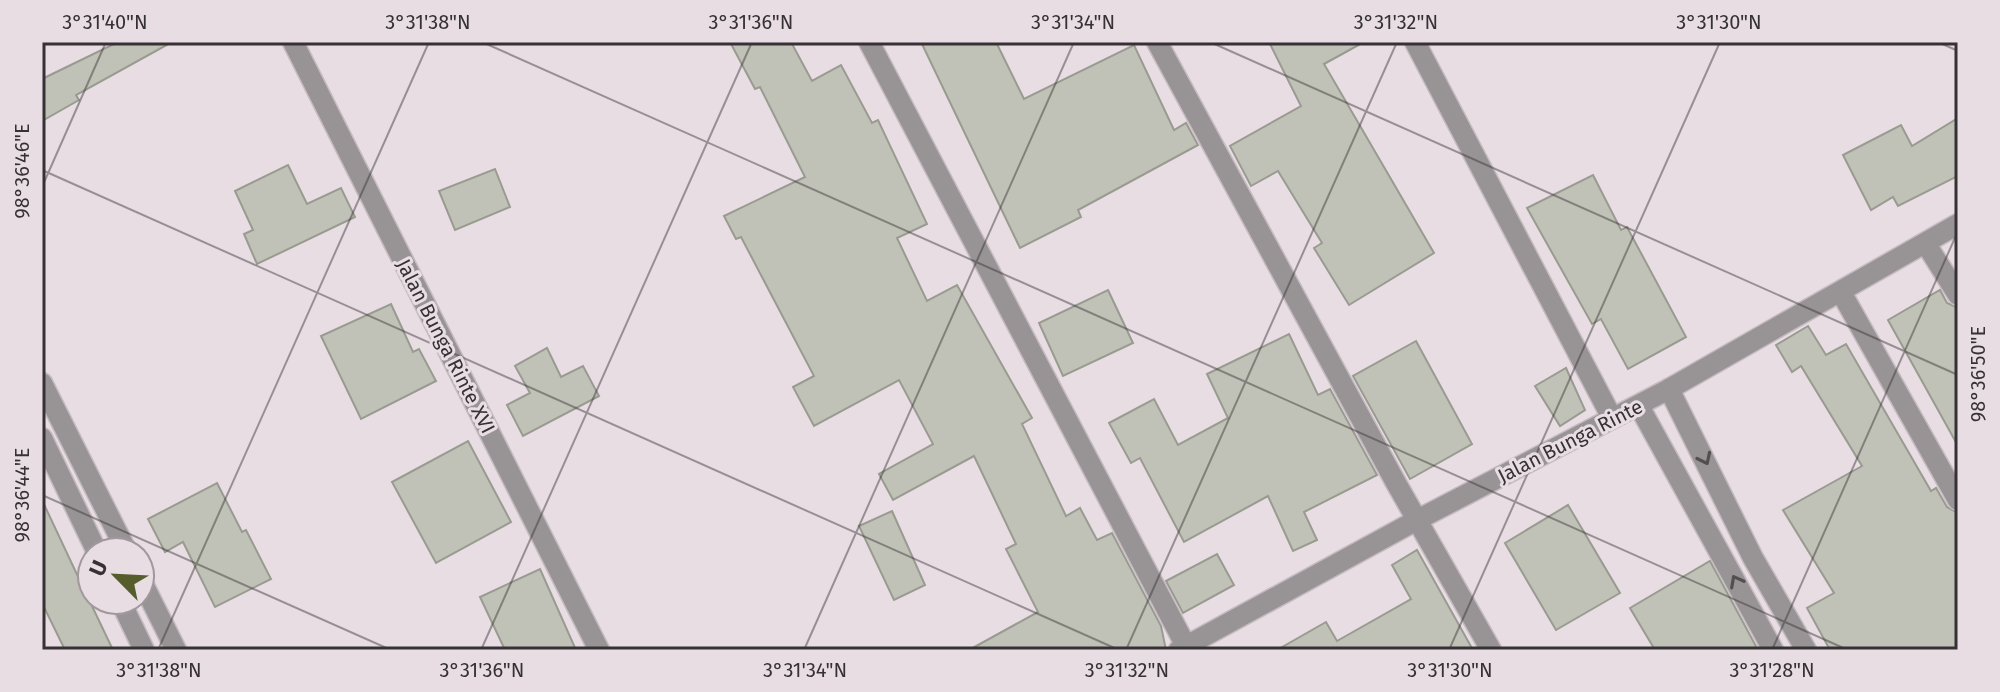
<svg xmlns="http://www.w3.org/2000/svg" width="2000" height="692" font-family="'Fira Sans',sans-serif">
<rect width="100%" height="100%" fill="#e9dde4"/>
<g fill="#c0c2b7" stroke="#999b91" stroke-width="2">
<polygon points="118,42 172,42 76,95 79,100 42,121 42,79"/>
<polygon points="730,42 791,42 812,81 841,65 872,123 878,120 927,224 897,238 927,301 957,285 1032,418 1022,424 1066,516 1080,508 1097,540 1112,533 1161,626 1166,650 969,650 1038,612 1006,549 1016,544 974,456 893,500 879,474 933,444 899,380 814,426 793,387 814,376 741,237 736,239 724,216 805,177 760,87 755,89"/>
<polygon points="921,42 996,42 1024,99 1134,45 1174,130 1186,123 1198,145 1078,210 1081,217 1020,248"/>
<polygon points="1269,42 1364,42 1324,64 1434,253 1349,305 1314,248 1322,243 1278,171 1251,186 1230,146 1301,106"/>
<polygon points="1958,118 1958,176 1898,206 1893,197 1871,210 1843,155 1901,125 1912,146"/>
<polygon points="288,165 307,204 341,188 355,217 257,264 244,234 253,230 235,191"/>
<polygon points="495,169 510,207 455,230 439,191"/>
<polygon points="1593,175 1621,230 1627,227 1686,337 1628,369 1601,319 1592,324 1527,208"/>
<polygon points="1108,290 1133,343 1063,376 1039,323"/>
<polygon points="1940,290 1947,303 1958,308 1958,446 1888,320"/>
<polygon points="391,304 413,352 419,349 436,381 361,419 321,336"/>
<polygon points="1808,326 1826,355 1846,344 1931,491 1936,488 1947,507 1958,513 1958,650 1830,650 1807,608 1834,593 1783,510 1862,466 1801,366 1792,372 1776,345"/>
<polygon points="1289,334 1318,395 1330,389 1377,475 1304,512 1317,540 1293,551 1268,496 1184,542 1140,458 1131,463 1109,423 1154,399 1178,445 1228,418 1207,374"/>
<polygon points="1416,341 1472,444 1410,479 1353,376"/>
<polygon points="547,348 561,377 583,366 599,396 523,436 507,405 530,393 515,366"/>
<polygon points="1566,368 1585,410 1560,426 1535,386"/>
<polygon points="468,441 511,522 436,563 392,482"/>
<polygon points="217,483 242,532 246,530 271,579 215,607 183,542 165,552 148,519"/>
<polygon points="42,500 81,583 113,650 65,650 42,603"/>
<polygon points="1568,505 1620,593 1556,630 1505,543"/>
<polygon points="892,511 925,585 894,600 859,526"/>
<polygon points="1417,550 1473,650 1277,650 1326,622 1337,641 1411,599 1392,565"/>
<polygon points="1217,554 1234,585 1183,613 1166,581"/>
<polygon points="1710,561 1758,650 1655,650 1630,608"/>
<polygon points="540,569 576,650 505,650 480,597"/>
</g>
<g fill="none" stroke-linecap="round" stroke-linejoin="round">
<defs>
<g id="minor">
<polyline points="293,42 599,650"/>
<polyline points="869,42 1188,650"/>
<polyline points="1157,42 1396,483 1491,650"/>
<polyline points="1415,42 1612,418"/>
<polyline points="1926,244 1958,295"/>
<polyline points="1842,294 1958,500"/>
<polyline points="42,383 127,552"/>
<polyline points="1669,389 1753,558 1806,650"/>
<polyline points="1639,406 1773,650"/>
<polyline points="42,438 97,552"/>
<polyline points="140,578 176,650"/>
<polyline points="120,600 144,650"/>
</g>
<polyline id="tertiary" points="1179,650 1417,520 1669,389 1958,224"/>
</defs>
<use href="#minor" stroke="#c5bbc1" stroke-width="23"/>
<use href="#tertiary" stroke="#c5bbc1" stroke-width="23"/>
<use href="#minor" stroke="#989496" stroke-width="20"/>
<use href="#tertiary" stroke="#989496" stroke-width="20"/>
</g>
<defs><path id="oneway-chevron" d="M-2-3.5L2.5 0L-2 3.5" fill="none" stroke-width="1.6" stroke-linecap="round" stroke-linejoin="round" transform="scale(2)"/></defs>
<g stroke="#534f51">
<use href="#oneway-chevron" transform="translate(1705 459) rotate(64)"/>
<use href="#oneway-chevron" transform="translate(1736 581) rotate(-118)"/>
</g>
<path fill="none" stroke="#353134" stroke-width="2" stroke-opacity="0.45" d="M 482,42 L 1848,650M 1210,42 L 1958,375M 1938,42 L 1958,51M 42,170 L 1119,650M 42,187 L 106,42M 42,495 L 391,650M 158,650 L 429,42M 481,650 L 752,42M 804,650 L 1074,42M 1126,650 L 1397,42M 1449,650 L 1720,42M 1772,650 L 1958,231"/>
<g text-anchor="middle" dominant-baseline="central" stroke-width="6" stroke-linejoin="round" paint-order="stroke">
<g font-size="20" fill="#353134" stroke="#e9dde4">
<text transform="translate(446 346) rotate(63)">Jalan Bunga Rinte XVI</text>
<text transform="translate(1570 441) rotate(-27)">Jalan Bunga Rinte</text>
</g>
</g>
<rect width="2000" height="692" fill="none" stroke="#e9dde4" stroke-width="88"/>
<g transform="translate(116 576) rotate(294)"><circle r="38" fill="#e9dde4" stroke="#a1989e" stroke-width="2"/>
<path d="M0-6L14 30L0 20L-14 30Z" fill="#565d2c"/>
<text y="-12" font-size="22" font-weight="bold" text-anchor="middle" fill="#353134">U</text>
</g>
<rect x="44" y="44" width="1912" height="604" fill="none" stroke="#353134" stroke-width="3"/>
<g font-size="20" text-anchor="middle" fill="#353134">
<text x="105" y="29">3°31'40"N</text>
<text x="428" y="29">3°31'38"N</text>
<text x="751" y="29">3°31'36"N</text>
<text x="1073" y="29">3°31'34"N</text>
<text x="1396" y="29">3°31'32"N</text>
<text x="1719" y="29">3°31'30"N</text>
<text transform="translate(22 171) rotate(-90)" y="7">98°36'46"E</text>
<text transform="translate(1978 374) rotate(-90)" y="7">98°36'50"E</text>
<text transform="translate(22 495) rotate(-90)" y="7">98°36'44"E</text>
<text x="159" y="677">3°31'38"N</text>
<text x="482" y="677">3°31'36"N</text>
<text x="805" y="677">3°31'34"N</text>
<text x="1127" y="677">3°31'32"N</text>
<text x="1450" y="677">3°31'30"N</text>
<text x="1772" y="677">3°31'28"N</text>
</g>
</svg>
